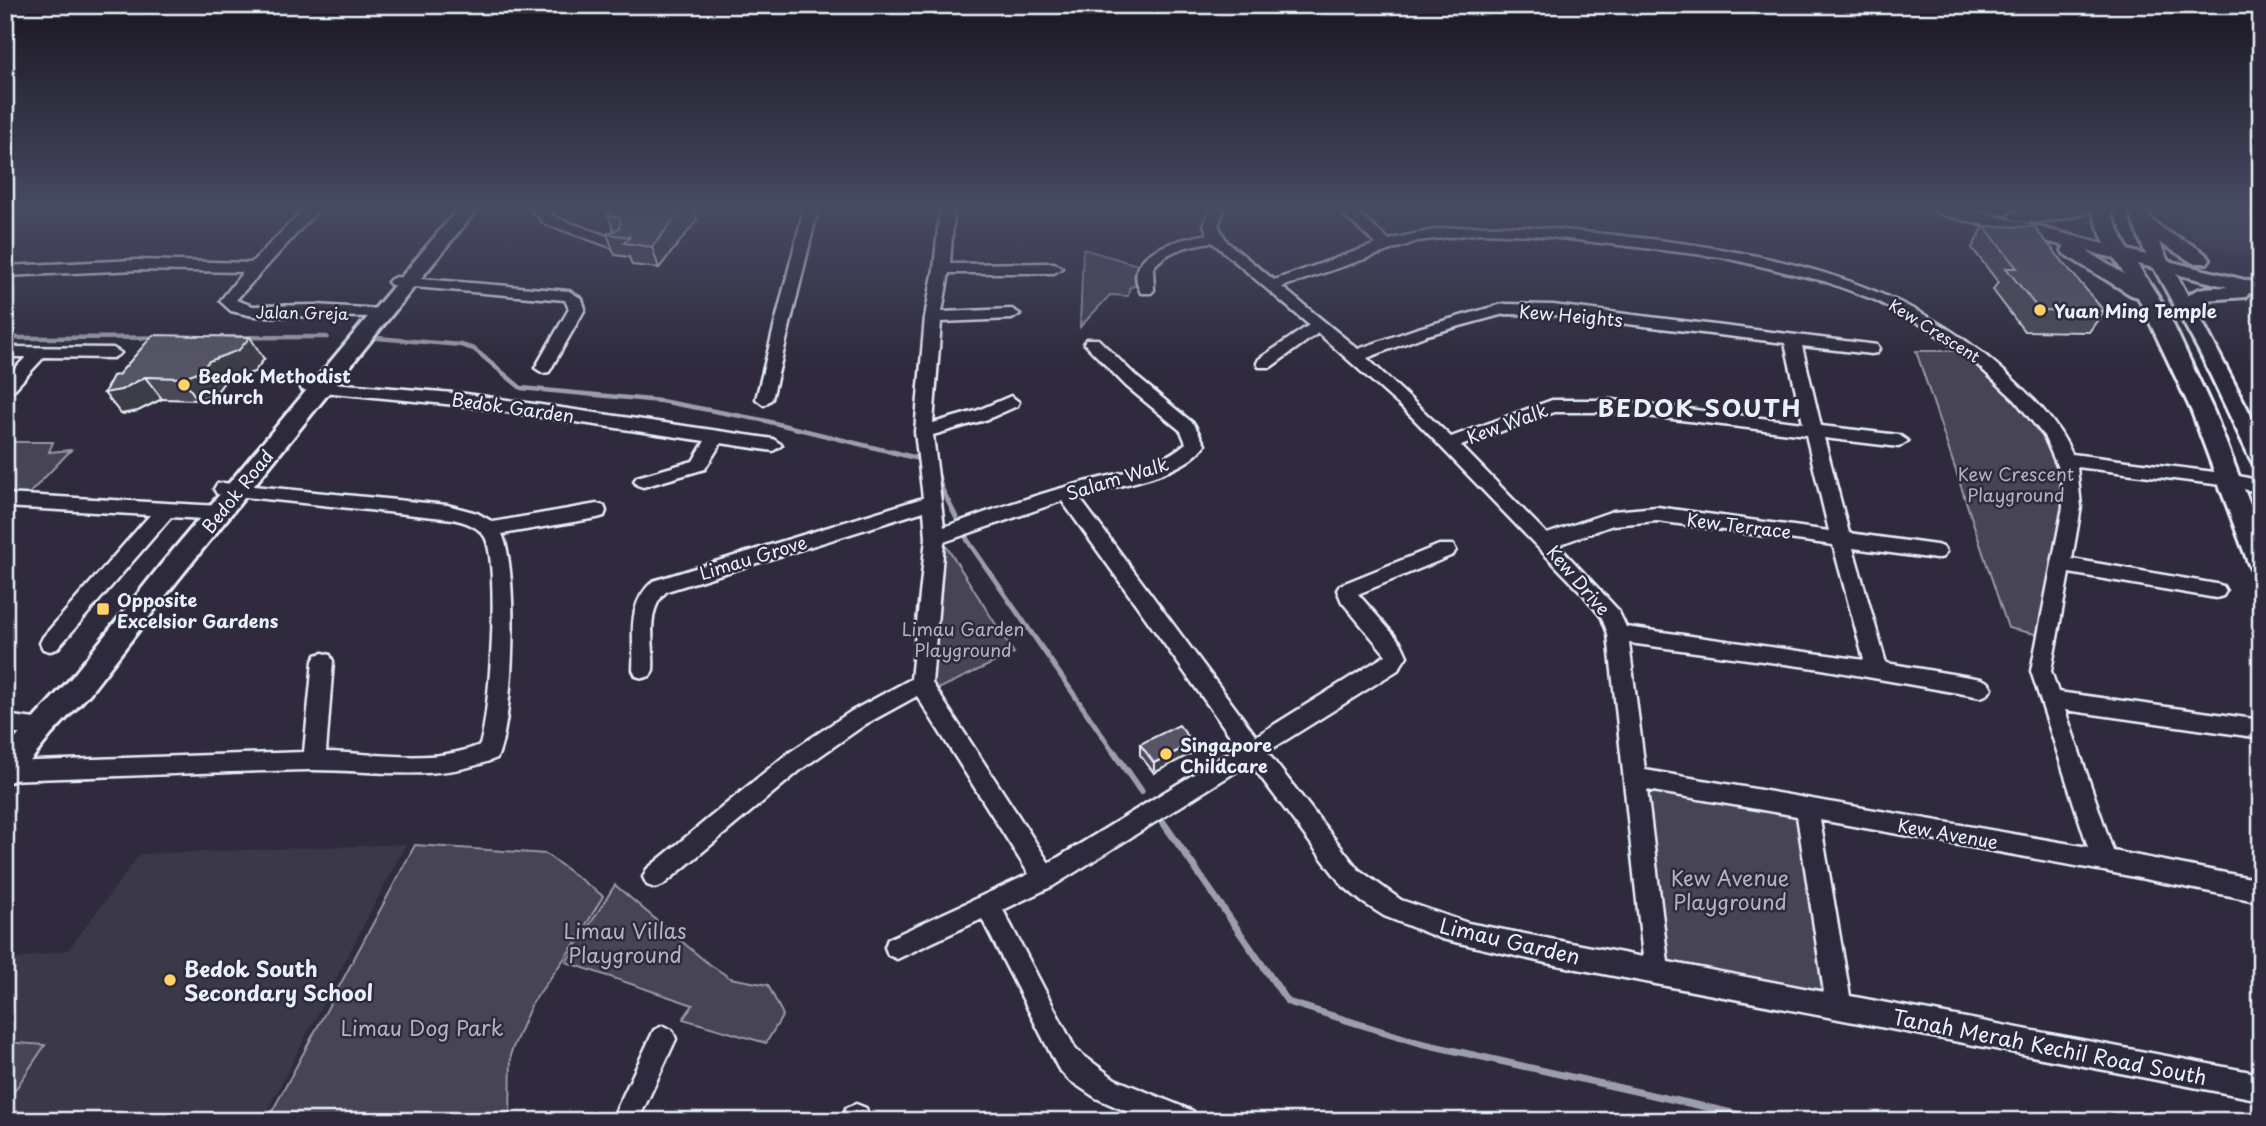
<svg xmlns="http://www.w3.org/2000/svg" width="2266" height="1126" font-family="'Playpen Sans',sans-serif">
<rect width="100%" height="100%" fill="#2f2a3d"/>
<filter id="ink" filterUnits="userSpaceOnUse"><feTurbulence type="fractalNoise" baseFrequency=".0143" numOctaves="2"/><feDisplacementMap in="SourceGraphic" scale="14" xChannelSelector="R" yChannelSelector="G"/><feConvolveMatrix kernelMatrix="1 2 1 2 8 2 1 2 1" color-interpolation-filters="sRGB"/></filter>
<g filter="url(#ink)">
<g fill="#3b3749">
<polygon points="2167,209 2261,209 2261,260 2214,248 2194,238"/>
<polygon points="406,844 262,1121 5,1121 5,961 68,950 140,854"/>
</g>
<g fill="#464455" stroke="#979aa6" stroke-width="2">
<polygon points="1083,249 1138,265 1139,284 1129,288 1128,296 1110,295 1080,327"/>
<polygon points="1916,351 1966,351 2041,424 2069,485 2040,635 2008,628"/>
<polygon points="5,442 53,442 49,452 71,450 25,498 5,497"/>
<polygon points="945,544 1014,653 932,692 925,680 935,548"/>
<polygon points="1643,788 1803,814 1834,993 1648,959"/>
<polygon points="415,845 546,854 603,896 576,942 531,1005 511,1052 510,1121 267,1121"/>
<polygon points="615,885 705,961 730,978 768,985 783,1015 766,1043 683,1019 693,1005 566,962"/>
<polygon points="5,1042 45,1045 5,1105"/>
</g>
<g fill="none" stroke-linecap="round" stroke-linejoin="round">
<g stroke="#9c9fab" stroke-width="4.5">
<polyline points="5,338 327,337"/>
<polyline points="377,338 461,345 474,349 521,388 661,401 762,420 896,453"/>
</g>
<g stroke="#9c9fab" stroke-width="5">
<polyline points="889,451 923,460"/>
<polyline points="935,464 941,487 968,541 1115,754"/>
</g>
<g stroke="#9c9fab" stroke-width="7">
<polyline points="1114,752 1141,791"/>
<polyline points="1158,815 1288,1002 1420,1043 1768,1121"/>
</g>
<defs>
<g id="minor">
<polygon points="304,209 319,209 236,300 253,306 315,305 381,309 389,314 387,317 253,316 231,311 220,301 243,272 137,270 5,276 5,266 137,260 251,263"/>
<polygon points="531,209 547,209 554,217 624,242 626,245 624,248 614,248 544,223"/>
<polygon points="804,209 818,209 772,399 764,405 756,399"/>
<path d="M 940,209 L 954,209 L 950,264 L 1054,263 L 1062,268 L 1054,273 L 949,273 L 942,312 L 1012,309 L 1020,314 L 1012,319 L 941,322 L 933,423 L 976,411 L 1011,396 L 1019,402 L 1017,406 L 988,419 L 933,435 L 944,527 C 984,513 1025,498 1066,487 C 1106,475 1153,471 1186,443 L 1181,431 L 1126,386 L 1084,343 L 1086,339 L 1098,339 L 1138,378 L 1194,424 L 1205,445 C 1183,477 1113,486 1078,496 L 1256,736 L 1386,655 L 1342,602 L 1337,590 L 1340,585 L 1439,545 L 1453,545 L 1456,550 L 1453,555 L 1358,594 L 1401,643 L 1407,656 L 1398,670 L 1267,752 L 1358,869 L 1401,900 L 1468,923 L 1643,957 L 1608,634 L 1602,618 L 1583,594 L 1411,416 L 1318,333 L 1271,367 L 1259,367 L 1257,363 L 1259,359 L 1309,325 L 1212,242 C 1191,245 1166,250 1153,268 L 1154,290 L 1151,293 L 1141,293 C 1119,252 1180,239 1208,234 L 1204,225 L 1210,209 L 1225,209 L 1218,225 L 1227,242 L 1274,280 L 1376,244 L 1337,209 L 1353,209 L 1389,240 C 1473,217 1530,227 1614,235 C 1755,250 1897,274 2006,373 C 2032,397 2057,421 2072,454 L 2230,474 L 2261,481 L 2261,493 L 2230,486 L 2077,467 L 2081,507 L 2072,559 L 2216,584 L 2223,586 L 2226,591 L 2223,596 L 2216,598 L 2069,573 L 2051,671 L 2058,692 L 2261,720 L 2261,738 L 2065,710 L 2113,851 L 2261,880 L 2261,902 L 2104,871 L 1820,820 L 1850,996 L 2261,1074 L 2261,1100 L 1546,963 L 1442,939 L 1384,916 L 1362,902 L 1342,885 L 1250,763 L 1053,886 L 1003,910 L 1076,1050 L 1115,1079 L 1193,1111 L 1196,1121 L 1148,1121 L 1096,1098 L 1069,1080 L 1058,1068 L 982,919 L 897,959 L 888,955 L 885,947 L 888,939 L 1029,874 L 917,696 L 866,724 L 803,768 L 663,885 L 655,888 L 647,885 L 643,877 L 647,869 L 787,754 L 850,712 L 911,679 L 926,538 L 924,511 L 667,591 C 644,612 655,642 653,670 L 650,676 L 643,678 L 636,676 L 633,670 C 635,637 625,606 653,581 L 923,498 L 915,432 L 925,317 L 934,269 ZM 1481,233 L 1534,235 L 1721,257 L 1824,281 L 1875,300 L 1924,326 L 1971,359 L 2015,400 L 2044,436 L 2061,475 L 2063,507 L 2031,671 L 2088,847 L 1645,770 L 1629,643 L 1822,669 L 1981,697 L 1988,694 L 1992,688 L 1988,682 L 1981,679 L 1886,663 L 1853,548 L 1936,559 L 1943,557 L 1946,552 L 1943,547 L 1936,545 L 1849,533 L 1824,438 L 1899,447 L 1908,441 L 1899,435 L 1821,426 L 1802,346 L 1871,354 L 1877,353 L 1879,349 L 1877,345 L 1553,305 L 1503,304 L 1415,329 L 1358,349 L 1282,287 L 1418,241 ZM 1504,314 L 1553,315 L 1785,343 L 1803,423 L 1613,400 L 1552,400 L 1451,437 L 1367,358 L 1427,335 ZM 1554,412 L 1613,412 L 1806,435 L 1829,531 L 1657,507 L 1613,511 L 1547,534 L 1461,446 ZM 1062,501 L 1238,747 L 1049,863 L 932,683 L 944,542 ZM 1657,521 L 1833,545 L 1864,660 L 1626,627 L 1618,610 L 1558,545 L 1613,525 ZM 1647,790 L 1797,816 L 1824,992 L 1668,962 Z"/>
<polygon points="396,277 569,291 582,299 585,309 549,372 543,373 535,368 569,309 565,300 391,285 388,282 391,279"/>
<polygon points="5,347 113,348 121,353 113,358 44,357 11,393 5,394 5,379 26,357 5,357"/>
<polygon points="308,381 466,394 773,439 782,445 773,451 721,443 705,469 643,487 637,485 634,481 637,477 693,461 705,441 466,406 302,390 300,386"/>
<path d="M 223,483 L 447,505 L 477,513 L 493,522 L 597,504 L 604,506 L 606,511 L 604,516 L 597,518 L 502,534 C 519,570 514,722 497,758 C 436,784 372,769 308,770 C 207,772 106,777 5,780 L 5,762 L 304,752 L 313,661 L 316,655 L 323,653 L 330,655 L 333,661 L 326,752 C 375,753 433,765 480,745 C 490,713 500,565 485,537 C 478,526 465,522 453,519 L 217,494 L 214,489 L 217,484 Z"/>
<polygon points="5,494 219,506 226,508 228,513 226,518 219,520 171,517 57,649 50,651 43,649 40,643 43,637 150,515 5,507"/>
<polygon points="5,715 49,721 52,727 49,733 41,736 5,733"/>
<polygon points="663,1026 672,1030 676,1039 638,1121 611,1121 654,1030"/>
<polygon points="856,1104 866,1108 869,1121 842,1121 846,1108"/>
</g>
<g id="major">
<polygon points="458,209 477,209 177,581 90,693 51,735 15,780 5,783 5,750 72,677 159,567"/>
<path d="M 1935,209 L 1967,209 L 2105,244 L 2091,209 L 2109,209 L 2128,250 L 2146,255 L 2128,209 L 2146,209 C 2156,235 2194,239 2210,259 L 2207,263 L 2193,263 L 2159,242 L 2168,261 L 2261,284 L 2261,296 L 2249,293 L 2246,297 L 2206,300 L 2197,311 L 2261,435 L 2261,466 L 2253,463 L 2250,458 L 2200,353 L 2154,268 L 2137,264 L 2166,309 L 2214,412 L 2261,533 L 2261,574 L 2252,571 L 2249,565 L 2192,412 L 2138,297 L 2131,295 L 2064,254 L 2062,250 L 2065,246 L 1938,213 ZM 2086,251 L 2114,258 L 2124,274 ZM 2176,274 L 2228,287 C 2214,288 2199,285 2188,296 Z"/>
<path d="M 2089,209 L 2086,213 C 2069,217 2020,230 2008,216 L 2017,211 Z"/>
</g>
</defs>
<use href="#minor" stroke="#e8f1f8" stroke-width="5"/>
<use href="#major" stroke="#e8f1f8" stroke-width="6"/>
<use href="#minor" fill="#2f2a3d" fill-rule="evenodd"/>
<use href="#major" fill="#2f2a3d" fill-rule="evenodd"/>
</g>
<g fill="#4b4957" stroke="#e8f1f8" stroke-width="2">
<polygon points="608,215 697,220 659,268 632,265 629,257 615,255 607,234 614,231"/>
<polygon points="1984,226 2104,311 2089,332 2024,331 1993,290 1998,282 1972,248"/>
<polygon points="264,359 254,372 224,382 216,393 198,400 162,399 138,411 121,414 113,376"/>
<polygon points="1140,744 1192,753 1154,773 1140,755"/>
</g>
<g fill="#3d3c47" stroke="#e8f1f8" stroke-width="2">
<polygon points="682,209 694,209 697,220 659,268 652,247"/>
<polygon points="250,337 264,359 254,372 224,382 216,393 198,400 182,378 209,361"/>
<polygon points="145,377 162,399 138,411 121,414 104,393"/>
<polygon points="1193,743 1192,753 1154,773 1154,763"/>
</g>
<g fill="#575565" stroke="#e8f1f8" stroke-width="2">
<polygon points="613,209 682,209 652,247 624,243 630,237 607,234 619,228 621,222 619,218 608,215"/>
<polygon points="1984,226 2034,227 2104,311 2039,310 2006,268 2017,268"/>
<polygon points="153,335 250,337 239,350 209,361 200,371 182,378 145,377 121,390 104,393 113,376 118,375"/>
<polygon points="1179,725 1193,743 1154,763 1140,744"/>
</g>
</g>
<linearGradient id="sky" x2="0" y2="1"><stop stop-color="#1a1722"/><stop offset="0.57" stop-color="#474a62"/><stop offset="1" stop-color="#474a62" stop-opacity="0"/></linearGradient>
<rect width="2266" height="367" fill="url(#sky)"/>
<g fill="#ffd166" stroke="#2f2a3d" stroke-width="2.5">
<circle cx="2040" cy="310" r="7"/>
<circle cx="184" cy="385" r="7"/>
<rect x="96" y="602" width="14" height="14" rx="3.5"/>
<circle cx="1166" cy="754" r="7"/>
<circle cx="170" cy="980" r="7"/>
</g>
<g text-anchor="middle" dominant-baseline="central" stroke-width="5" stroke-linejoin="round" paint-order="stroke">
<g font-size="16" fill="#e8f1f8" stroke="#2f2a3d">
<text transform="translate(302 312) rotate(1)">Jalan Greja</text>
<text transform="translate(1935 330) rotate(32)">Kew Crescent</text>
</g>
<g font-size="18" font-weight="bold" fill="#e8f1f8" stroke="#2f2a3d" text-anchor="start">
<text x="2054" y="310">Yuan Ming Temple</text>
<text x="198" y="375">Bedok Methodist<tspan x="198" dy="21">Church</tspan></text>
<text x="117" y="599">Opposite<tspan x="117" dy="21">Excelsior Gardens</tspan></text>
<text x="1180" y="744">Singapore<tspan x="1180" dy="21">Childcare</tspan></text>
</g>
<g font-size="18" fill="#e8f1f8" stroke="#2f2a3d">
<text transform="translate(1571 315) rotate(5)">Kew Heights</text>
<text transform="translate(513 407) rotate(8)">Bedok Garden</text>
<text transform="translate(1507 423) rotate(-20)">Kew Walk</text>
<text transform="translate(1117 478) rotate(-17)">Salam Walk</text>
<text transform="translate(237 491) rotate(-51)">Bedok Road</text>
<text transform="translate(1739 525) rotate(7)">Kew Terrace</text>
<text transform="translate(753 557) rotate(-17)">Limau Grove</text>
<text transform="translate(1579 580) rotate(49)">Kew Drive</text>
<text transform="translate(1948 833) rotate(10)">Kew Avenue</text>
</g>
<g font-size="18" fill="#afb4bf" stroke="#2f2a3d">
<text x="2016" y="473">Kew Crescent<tspan x="2016" dy="21">Playground</tspan></text>
<text x="963" y="628">Limau Garden<tspan x="963" dy="21">Playground</tspan></text>
</g>
<g font-size="21" fill="#afb4bf" stroke="#2f2a3d">
<text x="1730" y="877">Kew Avenue<tspan x="1730" dy="24">Playground</tspan></text>
<text x="625" y="930">Limau Villas<tspan x="625" dy="24">Playground</tspan></text>
<text x="422" y="1027">Limau Dog Park</text>
</g>
<g font-size="21" fill="#e8f1f8" stroke="#2f2a3d">
<text transform="translate(1510 940) rotate(13)">Limau Garden</text>
<text transform="translate(2050 1046) rotate(11)">Tanah Merah Kechil Road South</text>
</g>
<g font-size="21" font-weight="bold" fill="#e8f1f8" stroke="#2f2a3d" text-anchor="start">
<text x="184" y="968">Bedok South<tspan x="184" dy="24">Secondary School</tspan></text>
</g>
<g font-size="24" font-weight="bold" letter-spacing="2" fill="#e8f1f8" stroke="#2f2a3d">
<text x="1700" y="407">BEDOK SOUTH</text>
</g>
</g>
<rect width="2266" height="1126" fill="none" stroke="#2f2a3d" stroke-width="28"/>
<rect x="14" y="14" width="2238" height="1098" fill="none" stroke="#e8f1f8" stroke-width="2.5" filter="url(#ink)"/>
</svg>
